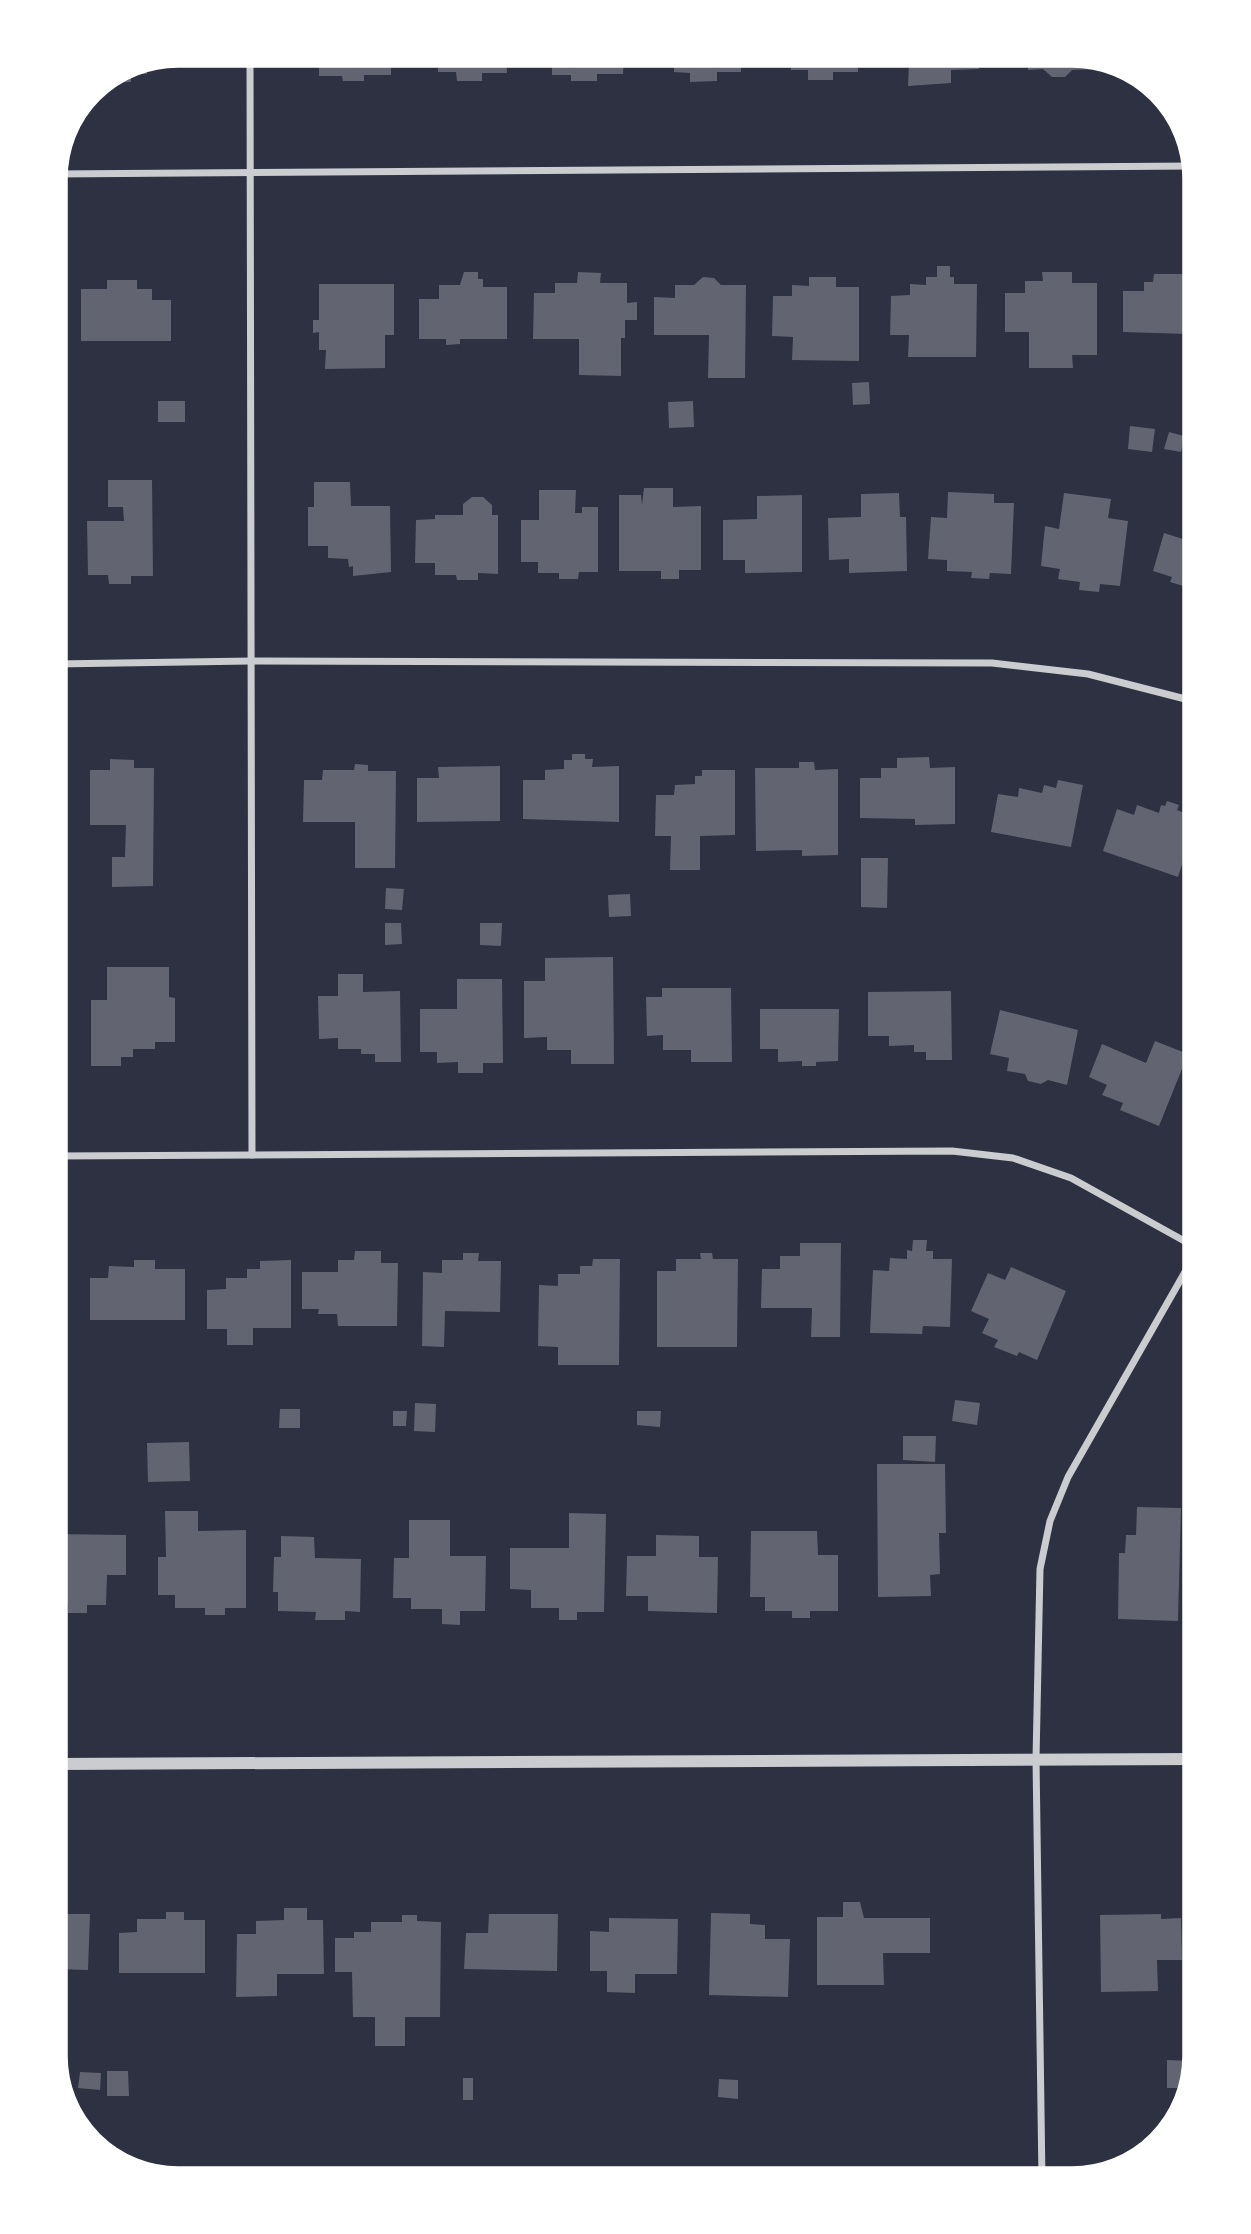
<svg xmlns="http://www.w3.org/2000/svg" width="1251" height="2234" font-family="'Sofia Sans Condensed',sans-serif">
<rect width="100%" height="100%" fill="#2d3142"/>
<g fill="#626471">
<polygon points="299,54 391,54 391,75 364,75 364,81 343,81 342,76 319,76 319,65 299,65"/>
<polygon points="419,54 506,54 507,73 482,73 482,81 457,81 456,72 438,72 438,62 419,61"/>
<polygon points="532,54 624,54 623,74 597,74 597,81 571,81 571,75 552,75 552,64 532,64"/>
<polygon points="640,54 741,54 741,72 717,72 717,81 690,82 690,73 674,72 674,62 641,62"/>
<polygon points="770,54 858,54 858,72 833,72 833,80 808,80 808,70 791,70 791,60 770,61"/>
<polygon points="889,54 978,55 979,69 951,70 951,83 908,86 909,60 889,60"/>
<polygon points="173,55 173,65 147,65 147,74 131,74 131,82 102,83 131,64"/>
<polygon points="1028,55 1081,55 1096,60 1096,69 1072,70 1065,77 1052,77 1043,69 1028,70"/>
<polygon points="937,266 950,266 950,277 954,277 954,284 977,284 976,357 908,357 909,335 890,335 891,296 910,295 910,284 926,285 926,277 937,277"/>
<polygon points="464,272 478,272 478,279 483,279 483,287 507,287 507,339 460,339 460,344 446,345 446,339 419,339 419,299 439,299 439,285 460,285"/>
<polygon points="578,272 601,273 600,283 627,283 627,303 637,302 637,320 625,320 625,338 621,338 621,376 579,375 579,339 533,339 534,293 555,293 555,283 577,283"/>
<polygon points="1042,272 1072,272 1072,283 1097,283 1097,355 1072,355 1073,368 1029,368 1029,332 1005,332 1005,293 1025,293 1025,281 1043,281"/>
<polygon points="1154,274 1189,274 1189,284 1197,284 1197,354 1186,354 1187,334 1123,332 1123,291 1144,291 1144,282 1153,282"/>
<polygon points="703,277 714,278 721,285 746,285 745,378 708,378 709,335 654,335 654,297 675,298 675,285 694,285"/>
<polygon points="809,277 836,277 836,287 859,287 859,361 792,360 793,337 772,336 773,296 792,296 792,285 809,286"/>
<polygon points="107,280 137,280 137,289 152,289 152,300 171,300 171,341 81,341 81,289 107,289"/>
<polygon points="319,284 394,284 394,335 385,335 385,368 325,369 326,350 319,350 319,332 313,333 313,320 319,320"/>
<polygon points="869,382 870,404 853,405 852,383"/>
<rect x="158" y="401" width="27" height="21"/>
<polygon points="693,401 694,427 669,428 668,402"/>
<polygon points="1130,426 1155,429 1152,452 1128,449"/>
<polygon points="1169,432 1184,436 1181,452 1164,449"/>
<polygon points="108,480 152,480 153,576 131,576 131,584 109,584 108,575 88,575 87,521 124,521 123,507 108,507"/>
<polygon points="314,482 350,482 351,506 390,506 391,572 353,576 353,566 349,567 348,559 328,558 328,546 308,546 308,507 314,507"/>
<polygon points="644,488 673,488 673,507 701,506 701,570 679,570 679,579 661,579 661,571 619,571 619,495 641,495 642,505"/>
<polygon points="539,490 576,490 575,513 582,513 582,507 598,507 598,572 579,572 578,579 559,579 559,573 538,573 538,562 521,562 521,520 539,520"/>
<polygon points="948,492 994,494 994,503 1014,503 1011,574 990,573 989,579 971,578 972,572 947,571 947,560 928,559 931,517 947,518"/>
<polygon points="899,493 900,517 906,517 907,571 849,573 849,559 829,560 828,518 861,517 861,494"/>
<polygon points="1064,493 1111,499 1108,518 1128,521 1120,586 1100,584 1099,592 1079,590 1080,582 1058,579 1060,569 1041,566 1045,526 1059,529"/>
<polygon points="802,495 802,572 745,573 745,560 723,560 723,520 757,519 757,496"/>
<polygon points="472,497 483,497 492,505 492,515 498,515 498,574 478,573 478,580 457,580 456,575 435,575 435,563 415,563 416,520 435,519 435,515 463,515 463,504"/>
<polygon points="54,507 59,507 60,575 54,575"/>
<polygon points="1190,519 1197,521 1197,598 1188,595 1190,588 1170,582 1172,577 1153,571 1164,533 1183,539"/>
<polygon points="572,754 585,754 585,759 593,759 592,767 619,766 619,822 523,819 523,780 545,780 545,770 564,769 564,760 572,760"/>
<polygon points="929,757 930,768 955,767 955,824 915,825 915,819 860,818 860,778 881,778 881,768 897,768 897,758"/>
<polygon points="110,759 134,760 134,768 154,768 153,886 112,887 112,857 125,857 126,825 90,825 90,770 110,770"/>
<polygon points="799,762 814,762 815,770 838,769 838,855 802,856 802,850 756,851 755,768 799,768"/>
<polygon points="355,764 368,765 368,771 396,771 395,868 355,868 355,822 303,822 304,780 322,780 323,770 354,770"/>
<polygon points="500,766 500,821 417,822 417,778 439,778 438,767"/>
<polygon points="702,770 735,770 735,835 700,836 700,870 670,870 671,836 655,836 656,795 674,795 675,785 695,784 695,776 702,776"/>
<polygon points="54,771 62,771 61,837 54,837"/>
<polygon points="1058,780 1083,785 1071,847 991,832 998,794 1018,797 1019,788 1042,793 1044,785 1056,788"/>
<polygon points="1167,801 1179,805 1177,810 1197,818 1178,877 1103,851 1117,809 1134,815 1137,805 1159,813 1161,805 1165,806"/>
<polygon points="861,858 888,858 887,908 861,907"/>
<polygon points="386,888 404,889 402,910 385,909"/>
<polygon points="630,894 631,916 609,917 608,895"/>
<polygon points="385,923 401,923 402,944 385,945"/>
<polygon points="480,923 502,923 501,946 480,945"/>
<polygon points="613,957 614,1064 571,1064 571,1050 547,1050 547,1037 524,1038 524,981 545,981 545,958"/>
<polygon points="107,967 169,967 169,997 175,998 175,1042 155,1042 155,1049 133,1049 133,1057 121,1057 121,1066 91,1066 91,1000 107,1000"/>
<polygon points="338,974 363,974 363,992 400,991 401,1062 375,1062 375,1054 361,1054 361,1049 338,1049 338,1038 319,1039 318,996 338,996"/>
<polygon points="457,979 502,979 503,1063 483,1063 483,1073 458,1073 458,1062 437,1063 437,1052 420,1052 420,1009 457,1009"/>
<polygon points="662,988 731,988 732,1062 691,1062 691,1050 663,1050 663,1035 647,1036 646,997 662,997"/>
<polygon points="951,991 952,1060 926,1060 926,1052 914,1052 914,1045 889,1046 889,1036 868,1036 868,992"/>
<polygon points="54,994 65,994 66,1063 54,1064"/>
<polygon points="760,1009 839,1009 838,1061 816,1062 816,1066 802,1066 802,1061 778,1062 778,1049 760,1049"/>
<polygon points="1000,1010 1078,1030 1067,1085 1048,1080 1041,1084 1028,1081 1025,1074 1007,1071 1009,1058 990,1054"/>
<polygon points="1155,1041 1188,1054 1159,1126 1120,1110 1123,1103 1102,1095 1107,1085 1089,1077 1102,1044 1146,1063"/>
<polygon points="913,1240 927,1240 926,1251 933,1251 933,1259 952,1259 950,1327 923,1326 922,1334 870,1333 873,1270 889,1271 890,1258 907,1259 907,1250 912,1251"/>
<polygon points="800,1243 841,1243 840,1337 811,1337 812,1308 761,1308 762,1269 780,1269 780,1256 800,1256"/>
<polygon points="355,1251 381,1251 381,1263 398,1263 397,1326 338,1326 337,1314 318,1314 319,1309 302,1309 302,1272 338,1272 338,1260 354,1260"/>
<polygon points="463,1253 479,1253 478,1261 501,1261 500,1312 445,1311 444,1347 422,1346 423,1272 442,1273 442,1260 463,1260"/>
<polygon points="700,1253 712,1253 713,1259 738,1259 737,1347 657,1347 657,1271 676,1271 676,1259 701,1259"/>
<polygon points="593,1259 620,1259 619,1365 558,1365 558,1347 538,1346 539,1285 558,1286 558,1274 580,1274 580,1266 592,1266"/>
<polygon points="134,1260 155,1260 155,1269 185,1269 185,1320 90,1320 90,1278 108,1278 109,1266 134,1267"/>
<polygon points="291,1260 291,1328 253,1328 253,1345 227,1345 227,1329 207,1329 207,1290 226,1289 226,1278 247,1278 247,1269 260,1269 260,1261"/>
<polygon points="65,1262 66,1331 54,1331 54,1263"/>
<polygon points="1011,1267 1066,1291 1037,1360 1019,1352 1017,1356 994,1347 998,1340 982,1333 989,1319 971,1311 988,1273 1005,1280"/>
<polygon points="955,1400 980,1403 977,1425 952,1421"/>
<polygon points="415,1403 436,1404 435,1432 414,1431"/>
<polygon points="280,1409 300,1409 300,1428 279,1428"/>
<polygon points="393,1411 407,1411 406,1426 393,1426"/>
<polygon points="637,1411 661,1411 660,1427 637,1425"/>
<polygon points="903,1436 936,1436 935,1462 903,1460"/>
<polygon points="189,1442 190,1481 148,1482 147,1443"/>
<polygon points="877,1464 945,1464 946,1533 939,1533 940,1574 930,1575 931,1596 878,1597"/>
<polygon points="1137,1507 1181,1508 1178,1621 1118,1619 1119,1553 1125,1553 1126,1535 1136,1535"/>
<polygon points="165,1511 198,1511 198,1531 246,1530 246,1608 225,1608 225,1615 205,1615 205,1608 175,1608 175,1595 158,1595 158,1557 166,1557"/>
<polygon points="569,1513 606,1514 604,1612 577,1612 577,1620 559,1620 559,1608 531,1608 531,1590 510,1589 510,1548 569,1548"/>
<polygon points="409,1520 450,1520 450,1556 486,1556 485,1611 460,1611 460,1625 442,1624 442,1609 411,1609 411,1598 393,1598 394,1558 409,1558"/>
<polygon points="751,1531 817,1531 818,1555 838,1555 838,1611 810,1611 810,1618 792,1618 792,1611 765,1611 765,1597 750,1597"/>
<polygon points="54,1534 126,1535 126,1575 107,1575 106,1605 87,1605 87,1613 68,1613 68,1603 54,1603"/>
<polygon points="656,1535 699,1536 699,1557 718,1557 717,1613 648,1611 648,1596 626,1596 627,1556 656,1556"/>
<polygon points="281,1536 314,1537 315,1558 361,1559 360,1612 345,1611 345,1620 315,1620 316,1612 278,1611 278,1592 273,1592 274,1557 281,1557"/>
<polygon points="843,1902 860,1902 864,1918 930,1918 930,1953 883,1953 884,1985 817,1985 817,1917 843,1917"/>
<polygon points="284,1908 307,1908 307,1920 323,1920 324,1974 277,1974 277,1996 236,1997 237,1934 256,1934 256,1921 284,1920"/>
<polygon points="166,1912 184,1912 184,1920 205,1920 205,1973 119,1973 119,1933 137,1932 137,1919 166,1919"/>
<polygon points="711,1913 750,1914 750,1924 765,1925 765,1939 790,1939 788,1997 709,1995"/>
<polygon points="54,1914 90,1914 88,1970 54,1969"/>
<polygon points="489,1914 558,1914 557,1971 464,1969 466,1933 488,1933"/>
<polygon points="1161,1914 1161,1919 1181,1918 1182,1960 1157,1960 1158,1991 1101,1992 1100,1915"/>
<polygon points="402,1915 417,1915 417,1921 441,1922 440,2017 405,2017 405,2046 375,2046 375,2017 353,2017 352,1972 335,1972 335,1938 354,1938 354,1932 371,1932 371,1922 402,1922"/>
<polygon points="609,1918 678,1919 677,1974 635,1974 635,1993 607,1992 607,1971 590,1971 590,1931 609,1932"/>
<polygon points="1167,2060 1191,2061 1187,2088 1167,2088"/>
<polygon points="107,2071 128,2071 129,2096 107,2096"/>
<polygon points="80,2072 101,2073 100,2090 78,2088"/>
<rect x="463" y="2078" width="10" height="22"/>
<polygon points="719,2079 738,2080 738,2099 718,2097"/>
<polygon points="1171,2107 1181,2107 1176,2125 1170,2129"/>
</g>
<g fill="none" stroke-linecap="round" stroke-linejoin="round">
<g stroke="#caccd0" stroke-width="7">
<polyline points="250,54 252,1155"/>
<polyline points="54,174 1194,166"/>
<polyline points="54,664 251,661 992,663 1088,674 1197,702"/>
<polyline points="54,1156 952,1151 1013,1158 1071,1178 1197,1248"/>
<polyline points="1042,2180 1036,1759 1040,1569 1050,1521 1068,1477 1197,1251"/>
</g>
<polyline stroke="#caccd0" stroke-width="12" points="54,1764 1197,1759"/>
</g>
<path d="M0 0H1251V2234H0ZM178 66H1072A112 112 0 0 1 1184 178V2056A112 112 0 0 1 1072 2168H178A112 112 0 0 1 66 2056V178A112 112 0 0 1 178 66Z" fill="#fff" fill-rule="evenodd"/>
<path fill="none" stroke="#fff" stroke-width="3.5" d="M178 66H1072A112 112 0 0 1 1184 178V2056A112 112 0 0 1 1072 2168H178A112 112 0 0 1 66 2056V178A112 112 0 0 1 178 66Z"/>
</svg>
